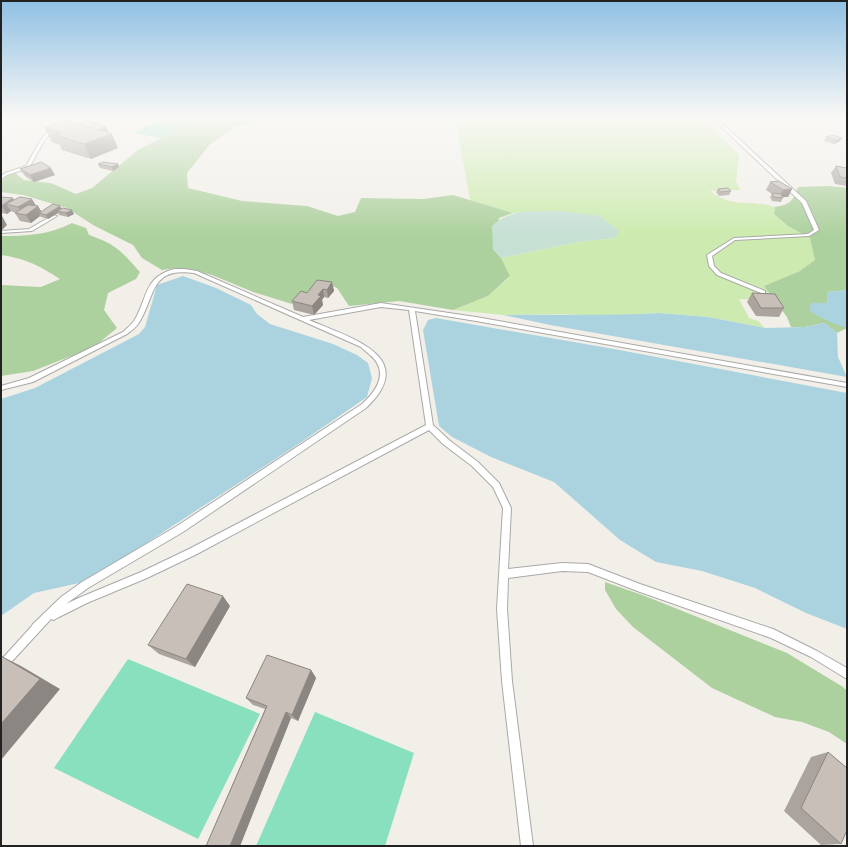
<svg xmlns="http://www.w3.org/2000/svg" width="848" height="847" font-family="'Open Sans',sans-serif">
<rect width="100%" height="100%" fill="#f2efe9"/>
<path fill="#cdebb0" d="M 455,117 L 701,117 L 739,155 L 736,181 L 740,190 L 710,191 C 733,209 751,199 775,207 L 774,214 L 788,226 L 810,238 L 816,260 L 800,271 L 764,286 L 775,300 L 739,299 L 749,318 L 758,321 L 765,328 L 708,317 L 659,313 L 603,316 L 562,314 L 503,315 L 453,310 L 488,296 L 510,277 L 501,258 L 578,242 L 615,238 L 560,211 L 513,213 L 470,200 Z"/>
<g fill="#add19e">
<polygon points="202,117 274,117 235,127 210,144 187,173 188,188 242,201 307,206 338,216 355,212 361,198 423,199 453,195 513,213 499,218 493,249 501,258 510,276 488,296 453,310 399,301 349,306 337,288 321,281 292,304 253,292 212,275 193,270 177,268 162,270 142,258 133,245 93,225 67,208 23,195 1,192 1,181 8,175 15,173 24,180 51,183 76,194 92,188 138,150"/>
<path d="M 828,186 L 847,188 L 847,290 L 828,292 L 847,328 L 837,333 L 824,323 L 805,327 L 791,327 L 787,317 L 764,286 L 800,271 L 815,260 L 810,238 L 788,226 L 774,214 L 775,207 C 790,205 794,200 798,187 Z"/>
<path d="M 72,223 L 86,228 L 89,235 C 117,245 120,250 140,272 L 136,279 L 108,293 L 104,310 L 117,328 L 94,347 L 33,371 L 1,376 L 1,285 L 41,287 L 60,279 C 38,265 27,259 1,255 L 1,236 C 26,236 49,235 72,223 Z"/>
<polygon points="605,582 645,596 787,653 843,687 847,691 847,744 829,732 802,722 775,717 712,688 633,627 616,609 605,590"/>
</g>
<path fill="#c6e0d4" d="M 560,211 L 600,216 L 619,231 L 615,238 L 578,242 L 501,258 L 493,249 L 492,226 C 510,208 536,212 560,211 Z"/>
<g fill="#88e0be">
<polygon points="165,117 198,119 162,138 133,133"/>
<polygon points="128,659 260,714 198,839 54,768"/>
<polygon points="315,712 414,753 385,846 256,846"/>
</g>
<g fill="#aad3df">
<polygon points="183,276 216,288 251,305 257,314 270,324 333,344 357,355 368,363 372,378 367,397 297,445 88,581 34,593 1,616 1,399 35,388 139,334 145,327 157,285"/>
<polygon points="847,290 847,328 832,323 809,311 811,303 827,303 827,292"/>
<path d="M 659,313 L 708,317 L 765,328 L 805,327 L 824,323 L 837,333 L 838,357 L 847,377 L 550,325 L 503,315 C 555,314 607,316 659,313 Z"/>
<polygon points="436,318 614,349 847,393 847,629 806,613 755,588 702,571 656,562 620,540 554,482 491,457 452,437 439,426 423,330 428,320"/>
</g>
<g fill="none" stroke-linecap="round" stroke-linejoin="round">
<defs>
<g id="lane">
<polygon points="59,117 63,117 44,141 29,168 7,175 1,179 1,176 5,173 26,166 40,141"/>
<polygon points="711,117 715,117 806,201 819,230 809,236 735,240 712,256 714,266 721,273 765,291 765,293 761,293 717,275 709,266 707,255 734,238 808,234 814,230 802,203"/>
<polygon points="53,215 57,216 32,231 1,233 1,231 29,229"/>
<path d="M 174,269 L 184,269 L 197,271 L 303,317 L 381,303 L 476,317 L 847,383 L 847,387 L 476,321 L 415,311 L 433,425 L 449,440 L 478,462 L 499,483 L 511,508 L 508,569 L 562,563 L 588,564 L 640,584 L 773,629 L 817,651 L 847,668 L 847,679 L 811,657 L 771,638 L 640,592 L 588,572 L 562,571 L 508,578 L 507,609 L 512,681 L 533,846 L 521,846 L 502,681 L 497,609 L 503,508 L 493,487 L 472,466 L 443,444 L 429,430 L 195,555 L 147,578 L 87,603 L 57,618 L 54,620 L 51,619 L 4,670 L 1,672 L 1,660 L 31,627 L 33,624 L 61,597 L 82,582 L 177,526 L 362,404 C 373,394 386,379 377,363 C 374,357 366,352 361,347 L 194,273 C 151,267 156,293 140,321 C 137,327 132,330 127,334 L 33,382 L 1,390 L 1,386 L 29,378 L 123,332 C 127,328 131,325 134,321 C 148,299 143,277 174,269 ZM 381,307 L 409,310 L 426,425 L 189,549 L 141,572 L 81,597 L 66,604 L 88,588 L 183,532 L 366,408 C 421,356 348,337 309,320 Z"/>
</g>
</defs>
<use href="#lane" stroke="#a9a9a9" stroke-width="2"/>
<use href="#lane" fill="#fff" fill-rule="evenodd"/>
</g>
<g fill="#aba49e">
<polygon points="45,128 109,133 118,148 91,159 62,150 60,145 52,142"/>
<polygon points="826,137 840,141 834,144 824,141"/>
<polygon points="98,164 118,164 119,167 113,171 100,168"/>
<polygon points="836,166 847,168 847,186 835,184 831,173"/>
<polygon points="20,169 55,175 34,182 25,176"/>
<polygon points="770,182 792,189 788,197 783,197 781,202 772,201 770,197 772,194 766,190"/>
<polygon points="718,189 731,191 729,195 719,196 716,192"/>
<polygon points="1,197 14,200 38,206 41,212 62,209 74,214 68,217 59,215 58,213 48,219 41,217 40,216 31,223 20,221 15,213 16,213 11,211 7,214 1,213"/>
<polygon points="332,282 334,291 328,298 324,297 322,300 323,305 314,315 294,310 292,301 307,293"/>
<polygon points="752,293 784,308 779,317 756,316 747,302"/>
<polygon points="230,606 195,667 159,654 148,645"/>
<polygon points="311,670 316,678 298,721 291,718 240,846 206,846 265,709 253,705 246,698"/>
<polygon points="828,752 841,844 821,845 784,811 811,757"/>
</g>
<g fill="#8b8681">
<polygon points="106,126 109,133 94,131"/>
<polygon points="112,134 118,148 91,159 84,144"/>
<polygon points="842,138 840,141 834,144 836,140"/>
<polygon points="118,164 119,167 113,171 112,167"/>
<polygon points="51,168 55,175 34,182 30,175"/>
<polygon points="792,189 788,197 779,197 783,190"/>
<polygon points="13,198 18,206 6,204 11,211 7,214 2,206"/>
<polygon points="32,199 37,207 38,206 43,214 39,213 40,216 31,223 26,215 36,208 23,215 18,207"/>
<polygon points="60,206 63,210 57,211 58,213 48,219 46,215"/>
<polygon points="72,210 74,214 68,217 66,213"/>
<polygon points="2,216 7,225 1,231 1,218"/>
<polygon points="332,282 334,291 328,298 327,290"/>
<polygon points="323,289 324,297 322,300 323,305 314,315 312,306 318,295"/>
<polygon points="223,596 230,606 195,667 186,659"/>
<polygon points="1,656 21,666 60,689 1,760"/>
<polygon points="311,670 316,678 298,721 292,715"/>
<polygon points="286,712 291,718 240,846 230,846"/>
</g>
<g fill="#c7bfb8" stroke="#8b8681">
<polygon points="66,120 112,134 84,144 55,135 61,133 45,128"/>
<polygon points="88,121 106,126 98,130 78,124"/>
<polygon points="832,135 842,138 836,140 826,137"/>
<polygon points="41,162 51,168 30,175 20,169"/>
<polygon points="103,162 118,164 112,167 98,164"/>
<polygon points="836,166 847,168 847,178 840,177"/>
<polygon points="779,181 792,189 783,190 770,182"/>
<polygon points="728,188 731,191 721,192 718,189"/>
<polygon points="772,193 781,194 783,198 774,197"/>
<polygon points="1,197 13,198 1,206"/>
<polygon points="20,197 32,199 18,207 6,204"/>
<polygon points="53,204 60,206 46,215 39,213"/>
<polygon points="28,205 38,206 26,215 15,213"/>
<polygon points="63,208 72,210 66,213 57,211"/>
<polygon points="317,280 332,282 327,290 323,289 318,295 321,296 312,306 292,301 301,291 307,293"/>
<polygon points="752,293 775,294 784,308 761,308"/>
<polygon points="187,584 223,596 186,659 148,645"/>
<polygon points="267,655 311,670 292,715 286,712 230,846 206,846 267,706 246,698"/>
<polygon points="1,656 40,679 1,724"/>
<polygon points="828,752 847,768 847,830 841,844 801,808"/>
</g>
<linearGradient id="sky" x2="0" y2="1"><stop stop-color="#8fc0e4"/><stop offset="0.5" stop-color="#f9f8f5"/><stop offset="1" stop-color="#f9f8f5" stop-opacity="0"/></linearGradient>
<rect width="848" height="235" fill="url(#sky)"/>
<rect width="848" height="847" fill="none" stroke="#222222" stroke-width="4"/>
</svg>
